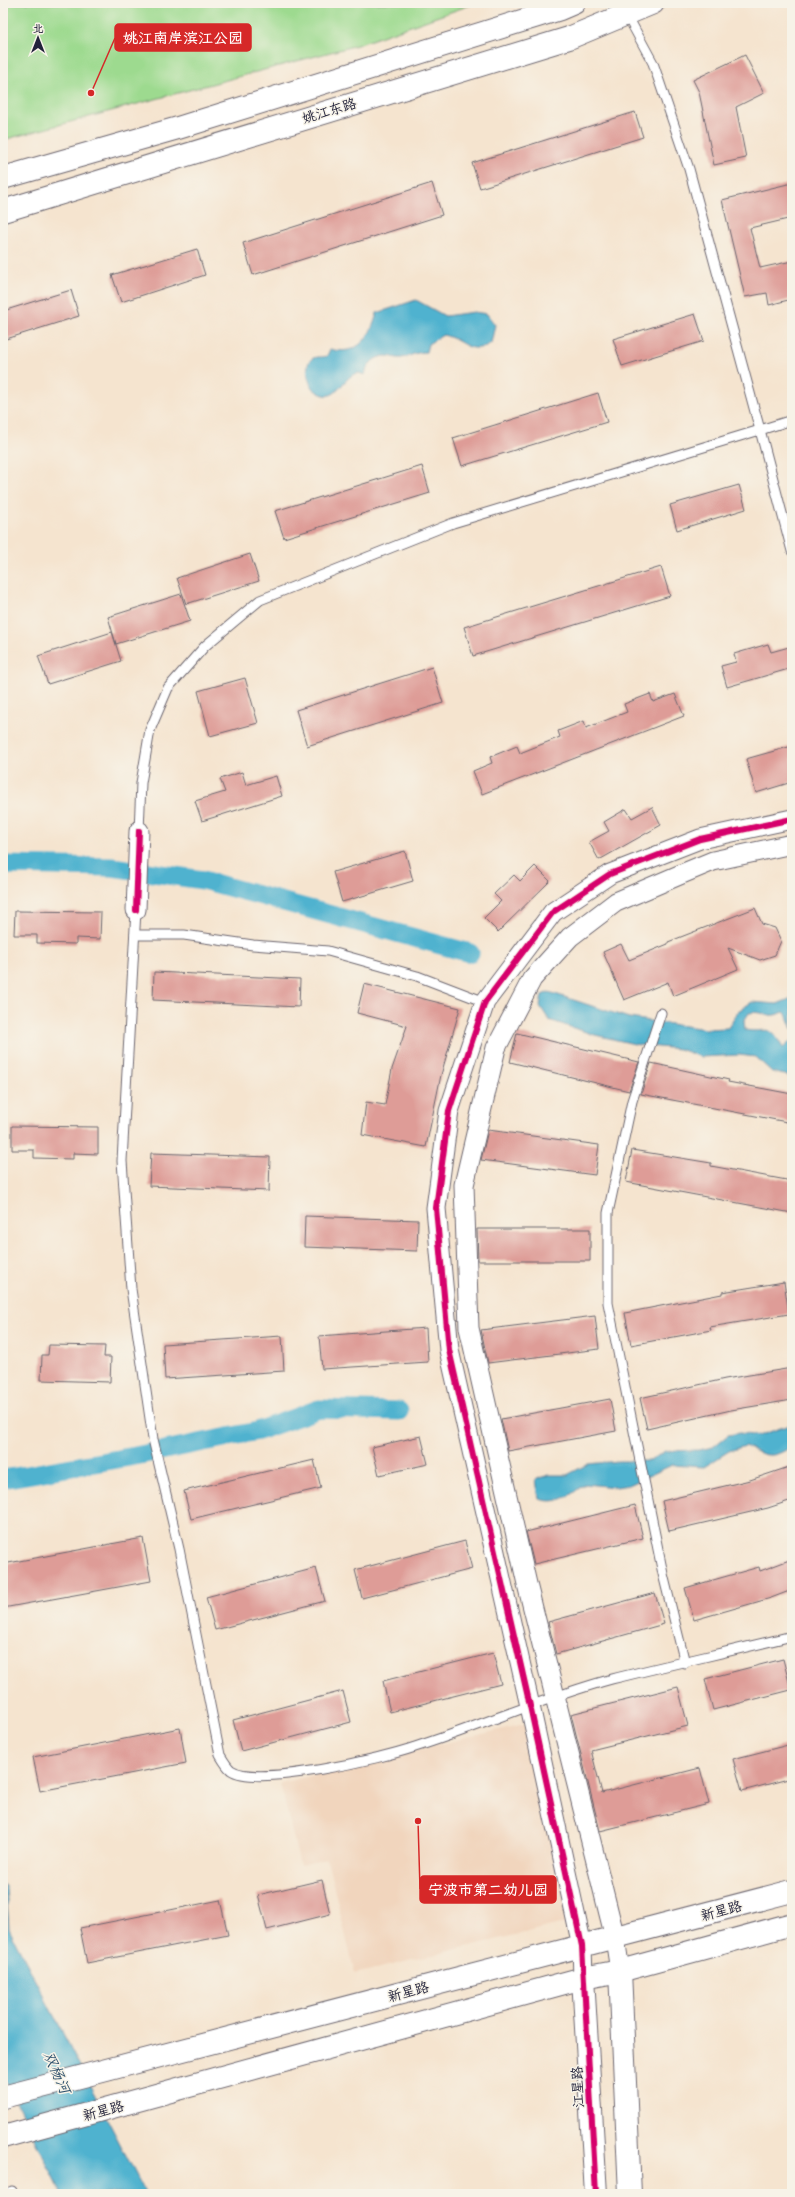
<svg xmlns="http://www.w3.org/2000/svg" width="795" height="2197" font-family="Mali,'LXGW WenKai TC',sans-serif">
<rect width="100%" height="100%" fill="#f7f3e8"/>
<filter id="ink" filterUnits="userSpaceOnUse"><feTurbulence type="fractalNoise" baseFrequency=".025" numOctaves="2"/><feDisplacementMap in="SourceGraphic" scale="8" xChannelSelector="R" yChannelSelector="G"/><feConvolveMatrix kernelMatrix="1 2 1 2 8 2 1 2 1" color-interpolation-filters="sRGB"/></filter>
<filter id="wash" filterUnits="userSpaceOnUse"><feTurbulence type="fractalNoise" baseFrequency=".012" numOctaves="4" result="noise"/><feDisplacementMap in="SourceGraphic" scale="16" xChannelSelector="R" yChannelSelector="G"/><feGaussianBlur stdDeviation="0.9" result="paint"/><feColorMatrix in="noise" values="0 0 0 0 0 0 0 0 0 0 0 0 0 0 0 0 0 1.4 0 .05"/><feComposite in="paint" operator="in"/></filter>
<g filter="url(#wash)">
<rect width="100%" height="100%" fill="#f5e4cf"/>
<polygon fill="#f1d5bd" points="524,1724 572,1921 355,1974 327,1859 300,1865 280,1783"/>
<polygon fill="#9dda8f" stroke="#607e65" points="3,3 476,3 357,45 3,140"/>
<g fill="#50b2cf" stroke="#396a85">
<path d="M 416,300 L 445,316 L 474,312 L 487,314 L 495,325 L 491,343 C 470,357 463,339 443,335 L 428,344 L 426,352 C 417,352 410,356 402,358 C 396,359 392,356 387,356 C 375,356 367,364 365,375 L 359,373 C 339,376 338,410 312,388 C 308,380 302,359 317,357 C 320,357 323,357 327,356 L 330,349 C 358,357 371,336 377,313 Z"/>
<path d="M 549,992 L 629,1018 L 706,1029 L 728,1028 L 738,1011 L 752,1002 L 777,1004 L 792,998 L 792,1029 L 786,1014 L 784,1012 C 767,1020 765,1010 749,1013 L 744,1021 L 745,1030 C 768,1034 768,1021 783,1048 L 792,1039 L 792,1077 L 772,1072 L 756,1057 L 739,1055 L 701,1057 L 679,1049 L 639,1045 L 595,1035 L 549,1020 L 540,1006 L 542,995 Z"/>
<path d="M 792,1424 L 792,1446 C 772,1460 765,1456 745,1446 L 729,1451 L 704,1467 L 672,1465 L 629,1485 L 616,1487 L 585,1484 C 569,1496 559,1505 539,1499 L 536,1480 L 548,1475 L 567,1475 L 588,1464 L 619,1461 L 650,1461 L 665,1451 L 699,1450 L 713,1447 L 728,1435 L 740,1433 L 758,1436 Z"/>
<polygon points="3,1884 6,1888 9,1929 146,2194 62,2194 3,2076"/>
</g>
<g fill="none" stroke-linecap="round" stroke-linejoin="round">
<g stroke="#50b2cf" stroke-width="19">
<polyline points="3,865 112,867 203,880 470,953"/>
<polyline points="3,1479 135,1456 258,1431 319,1409 399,1411"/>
</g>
</g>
<g id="blocks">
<g fill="#de9c97">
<polygon points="745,55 764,93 736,107 746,158 714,165 699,92 693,80"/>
<polygon points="635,112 643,137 480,188 472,163"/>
<polygon points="432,183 442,215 253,275 243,243"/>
<polygon points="792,183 792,218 750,228 760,268 792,261 792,299 769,305 767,293 745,297 722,200"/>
<polygon points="197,249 205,275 121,302 112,275"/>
<polygon points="71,290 79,316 3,340 3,311"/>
<polygon points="695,314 704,341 622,366 613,339"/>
<polygon points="598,393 607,422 462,466 453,438"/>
<polygon points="422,466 430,493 284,538 275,511"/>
<polygon points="739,485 746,509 677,530 670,505"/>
<polygon points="250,554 259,581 186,604 177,578"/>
<polygon points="661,567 670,596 473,656 464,627"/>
<polygon points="181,594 190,621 116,644 108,617"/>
<polygon points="112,632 121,661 48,684 38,656"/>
<polygon points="768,644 771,652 789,647 792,668 727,687 721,666 736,662 734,654"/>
<polygon points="432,667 443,703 307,746 296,710"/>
<polygon points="245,678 258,723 210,736 198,691"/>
<polygon points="650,694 653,702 675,694 684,716 482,794 473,771 492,763 490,757 517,746 520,753 560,737 558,731 584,721 586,728 627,712 624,704"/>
<polygon points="792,746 792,782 756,793 746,759"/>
<polygon points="242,772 246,785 276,776 282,796 202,821 195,801 225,792 220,779"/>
<polygon points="652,807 661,825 599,860 589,842 609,831 604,822 626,809 632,818"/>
<polygon points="405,851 413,881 342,902 333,872"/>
<polygon points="535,866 550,881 498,932 484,918 501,901 494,894 514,875 520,881"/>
<polygon points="755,908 762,924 775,928 781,941 775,955 760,960 728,948 738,969 673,996 668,982 624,1000 603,952 621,944 629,960 668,944 668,942"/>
<polygon points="15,911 101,912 100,939 76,938 76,944 37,943 37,935 14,935"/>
<polygon points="154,972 300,979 299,1007 153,1000"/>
<polygon points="364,984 460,1008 441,1075 426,1147 362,1135 366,1102 385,1105 392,1069 407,1026 357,1013"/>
<polygon points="517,1033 639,1062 629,1091 510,1062"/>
<polygon points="651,1063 729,1080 728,1082 792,1094 792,1123 641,1094"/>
<polygon points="12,1126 98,1127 98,1154 73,1153 73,1159 34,1158 34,1150 12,1150"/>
<polygon points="488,1130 599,1145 595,1175 481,1160"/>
<polygon points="632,1150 711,1163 711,1166 792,1181 792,1213 626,1182"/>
<polygon points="151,1153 270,1157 269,1191 149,1186"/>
<polygon points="305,1216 418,1220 417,1251 304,1247"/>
<polygon points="477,1229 590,1229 590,1261 478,1261"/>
<polygon points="784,1282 789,1314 710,1327 711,1330 631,1345 625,1313 722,1294 722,1292"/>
<polygon points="595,1316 599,1349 488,1363 481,1330"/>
<polygon points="426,1328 428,1362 322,1369 319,1336"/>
<polygon points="282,1336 284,1371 165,1379 163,1344"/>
<polygon points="49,1345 105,1346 104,1357 111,1357 110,1382 41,1380 42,1355 48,1355"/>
<polygon points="792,1368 792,1400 731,1410 647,1429 640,1398 725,1379"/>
<polygon points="610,1399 616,1431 508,1451 501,1419"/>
<polygon points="421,1436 428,1464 379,1475 372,1447"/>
<polygon points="314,1460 321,1488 191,1519 184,1491"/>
<polygon points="792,1466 792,1500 768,1508 669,1531 662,1501 750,1480"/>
<polygon points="635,1505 643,1538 534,1564 526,1532"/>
<polygon points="143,1538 151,1581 3,1608 3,1564"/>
<polygon points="465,1541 472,1569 362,1598 355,1570"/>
<polygon points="792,1559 792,1590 771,1598 694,1620 685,1588 759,1567 760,1571"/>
<polygon points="316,1568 325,1601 215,1630 206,1597"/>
<polygon points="655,1593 664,1624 556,1654 548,1622"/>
<polygon points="493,1653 501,1684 390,1712 383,1681"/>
<polygon points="783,1659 791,1690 713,1710 705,1679"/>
<polygon points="678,1687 688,1726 591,1750 602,1793 700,1768 709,1804 600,1831 571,1714"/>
<polygon points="343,1691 351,1722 241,1751 233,1720"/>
<polygon points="180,1728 186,1763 40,1791 33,1757"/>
<polygon points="792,1744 792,1778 742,1791 733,1759"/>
<polygon points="322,1880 330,1914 267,1930 258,1895"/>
<polygon points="220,1900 228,1935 87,1963 80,1928"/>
</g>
</g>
</g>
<g filter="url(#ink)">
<use href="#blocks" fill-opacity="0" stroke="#6c666f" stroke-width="1"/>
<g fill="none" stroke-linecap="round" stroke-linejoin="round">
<defs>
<g id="lane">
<polyline points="627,15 653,63 689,169 760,430 792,420"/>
<polyline points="139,831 141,783 150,730 168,688 205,646 260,600 453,523 760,430 792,551"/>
<path d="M 136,910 L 122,1161 L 131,1289 L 153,1439 L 179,1549 L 220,1755 C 223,1760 227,1767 231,1770 C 257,1788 383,1758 415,1747 C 481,1726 545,1697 612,1679 C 672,1664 732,1651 792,1636"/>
<polyline points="135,935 184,935 253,945 328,951 417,976 485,1002"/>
<polyline points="661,1013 632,1101 608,1213 608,1303 663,1574 685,1663"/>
<polyline points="12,2191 13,2194"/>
</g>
<g id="street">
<polyline points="136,910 139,831"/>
<polyline points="620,1971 615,1938 527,1584 469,1328 464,1185 496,1048 532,979 570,937 616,902 684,873 713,861 792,844"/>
<polyline points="583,1978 582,1946 530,1706 449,1350 436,1208 449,1111 485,1002 553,912 610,874 700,839 792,819"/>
</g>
<g id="secondary">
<polyline points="3,178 178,128 560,9 574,3"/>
<polyline points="3,211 569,38 653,3"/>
<polyline points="620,1971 630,2194"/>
<polyline points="583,1978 596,2194"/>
</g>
<g id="primary">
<polyline points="3,2097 792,1891"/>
<polyline points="3,2137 583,1978 620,1971 792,1924"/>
</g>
</defs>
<use href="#lane" stroke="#6c666f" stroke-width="11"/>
<use href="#street" stroke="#6c666f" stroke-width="21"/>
<use href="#secondary" stroke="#6c666f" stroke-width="24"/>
<use href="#primary" stroke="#6c666f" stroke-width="24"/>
<use href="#lane" stroke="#fff" stroke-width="9"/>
<use href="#street" stroke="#fff" stroke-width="19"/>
<use href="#secondary" stroke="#fff" stroke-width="22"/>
<use href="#primary" stroke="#fff" stroke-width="22"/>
<defs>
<g id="cycleway">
<polyline points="136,910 139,831"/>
<polyline points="596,2194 582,1946 530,1706 449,1350 436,1208 449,1111 485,1002 553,912 610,874 700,839 792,819"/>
</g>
</defs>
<use href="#cycleway" stroke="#f7f3e8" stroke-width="8"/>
<use href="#cycleway" stroke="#d6006c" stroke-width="6"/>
</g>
</g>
<g text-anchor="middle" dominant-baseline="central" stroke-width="3" stroke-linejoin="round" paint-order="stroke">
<g font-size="14" fill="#22223b" stroke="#f7f3e8">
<text transform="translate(329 110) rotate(-17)">姚江东路</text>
<text transform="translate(721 1910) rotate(-15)">新星路</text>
<text transform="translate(408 1991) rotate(-15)">新星路</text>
<text transform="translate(577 2087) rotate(-93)">江星路</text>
<text transform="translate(103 2110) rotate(-15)">新星路</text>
</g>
<g font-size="15" font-style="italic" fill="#32546f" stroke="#f7f3e8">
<text transform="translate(58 2072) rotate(66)">双杨河</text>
</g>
</g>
<path fill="none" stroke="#d62828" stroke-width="1.5" d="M91 93L115 38M418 1821L420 1889"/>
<g fill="#d62828" stroke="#f7f3e8" stroke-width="1.5">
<circle cx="91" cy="93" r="4"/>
<circle cx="418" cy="1821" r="4"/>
</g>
<g fill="#d62828" stroke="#d62828" stroke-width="1.5">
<rect x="115" y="24" width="136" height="27" rx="4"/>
<rect x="420" y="1876" width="136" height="27" rx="4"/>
</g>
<g font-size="15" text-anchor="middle" font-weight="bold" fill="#fff">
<text x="183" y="43">姚江南岸滨江公园</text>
<text x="488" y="1895">宁波市第二幼儿园</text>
</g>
<rect width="795" height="2197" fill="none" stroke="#f7f3e8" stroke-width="16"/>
<g transform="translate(38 38)" stroke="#f7f3e8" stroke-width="3" paint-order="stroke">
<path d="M0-3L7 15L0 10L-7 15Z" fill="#22223b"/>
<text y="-6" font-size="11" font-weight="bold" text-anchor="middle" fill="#22223b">北</text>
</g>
</svg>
